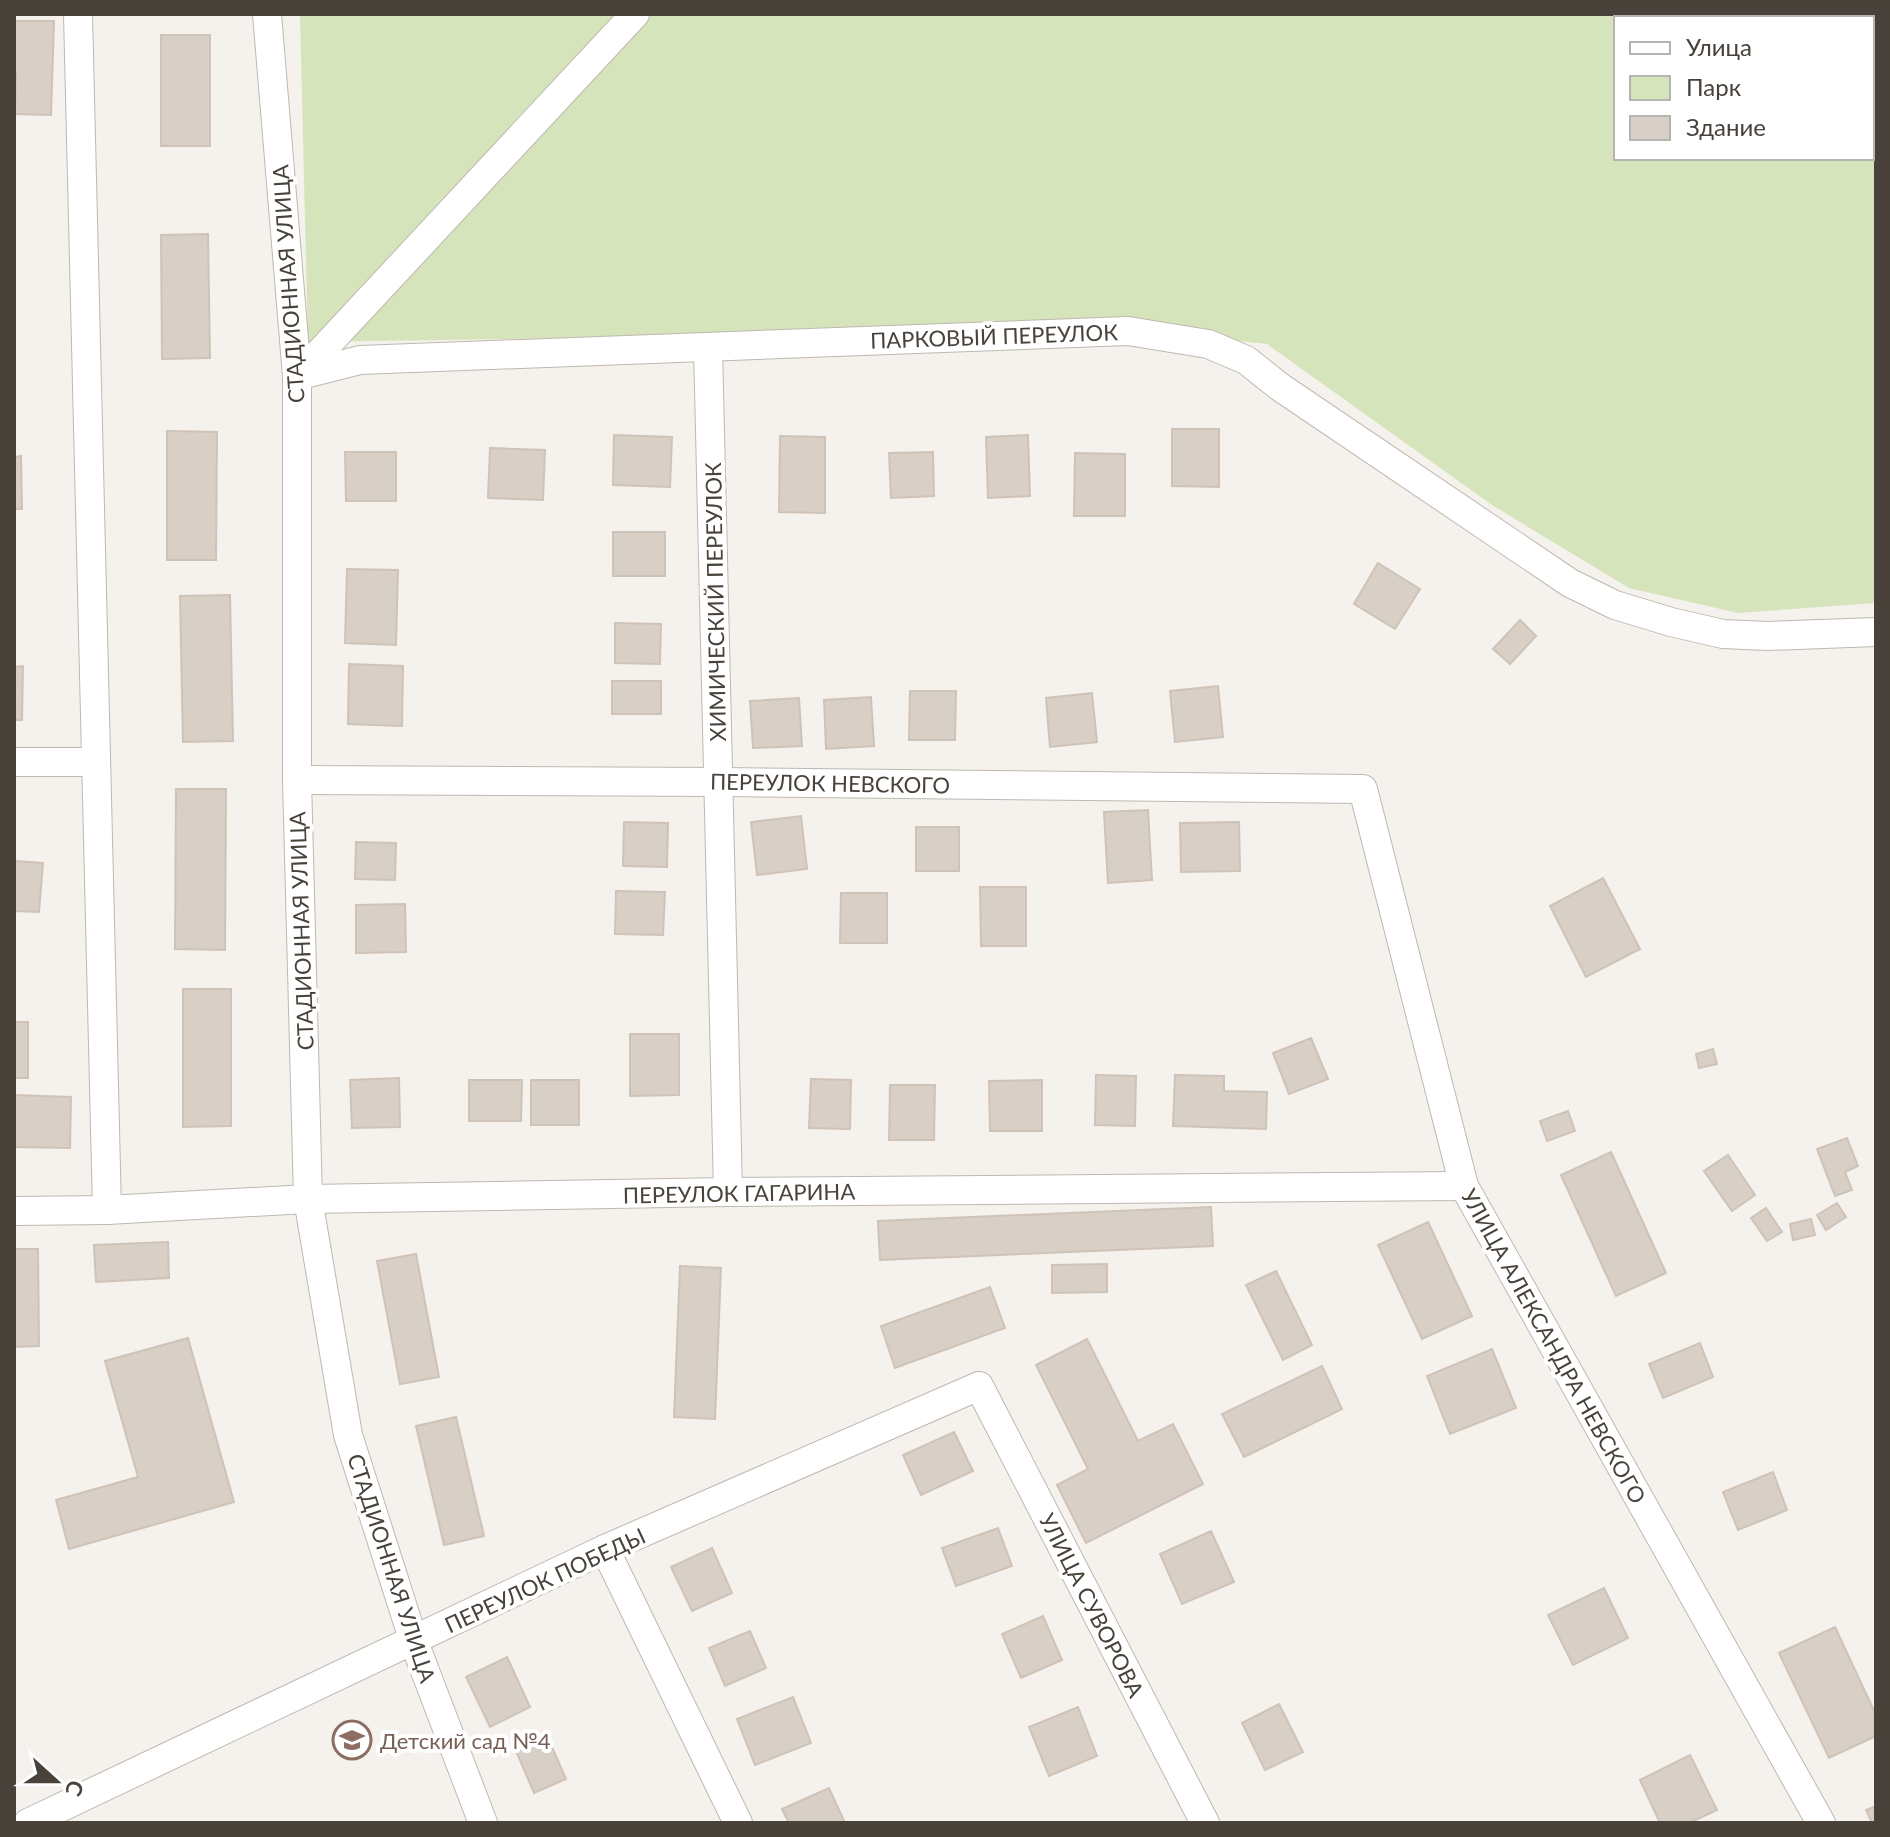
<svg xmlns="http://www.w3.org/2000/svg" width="1890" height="1837" font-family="Lato,sans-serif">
<rect width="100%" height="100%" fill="#f5f1ed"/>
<path fill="#d6e4bb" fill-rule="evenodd" d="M 300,14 L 1876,14 L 1876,603 L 1738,613 L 1629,588 L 1492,505 L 1267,344 L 1133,330 L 308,342 ZM 1616,18 L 1872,18 L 1872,158 L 1616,158 Z"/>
<g fill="#d8cfc6" stroke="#cfc3b7" stroke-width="2">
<polygon points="14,21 54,21 51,115 15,114 16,72 14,72"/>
<rect x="161" y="35" width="49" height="111"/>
<polygon points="208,234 210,358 162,359 161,235"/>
<polygon points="1172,429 1219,429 1219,487 1172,486"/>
<polygon points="167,431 217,432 216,560 167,560"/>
<polygon points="614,435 672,437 670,487 613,485"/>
<polygon points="1028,435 1030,496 988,498 986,437"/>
<polygon points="780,436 825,437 825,513 779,512"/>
<polygon points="490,448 545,450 543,500 488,498"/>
<polygon points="345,452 396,452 396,501 346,501"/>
<polygon points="933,452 934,496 891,498 889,453"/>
<polygon points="1075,453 1125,454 1125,516 1074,516"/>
<polygon points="21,456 22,509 14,509 14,457"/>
<rect x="613" y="532" width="52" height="44"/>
<polygon points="1378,563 1420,589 1395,629 1354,604"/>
<polygon points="347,569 398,570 396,645 345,643"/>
<polygon points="230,595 233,741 183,742 180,596"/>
<polygon points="1520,620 1536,636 1510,664 1493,649"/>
<polygon points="615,623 661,624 660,664 615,663"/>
<polygon points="349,664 403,666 402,726 348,724"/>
<polygon points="23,666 22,720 14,720 14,667"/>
<rect x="612" y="681" width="49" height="33"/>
<polygon points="1218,686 1223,737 1175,742 1170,691"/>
<polygon points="910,691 956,691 955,740 909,740"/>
<polygon points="1092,693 1097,742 1050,747 1046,698"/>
<polygon points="871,697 874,746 826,749 824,700"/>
<polygon points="799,698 802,746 753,748 750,701"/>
<polygon points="176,789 226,789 225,950 175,949"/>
<polygon points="1148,810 1152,880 1108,883 1104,812"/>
<polygon points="801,816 807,869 757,875 751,822"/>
<polygon points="624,822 668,823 667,867 623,866"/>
<polygon points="1239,822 1240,871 1181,872 1180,823"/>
<rect x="916" y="827" width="43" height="44"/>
<polygon points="356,842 396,843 395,880 355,879"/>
<polygon points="14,861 43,863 39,912 14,911"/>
<polygon points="1603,878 1640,949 1586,977 1550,906"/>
<polygon points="980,887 1026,887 1026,946 981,946"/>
<polygon points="616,891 665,892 663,935 615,934"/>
<polygon points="841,893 887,893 887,943 840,943"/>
<polygon points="405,904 406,952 356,953 356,905"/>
<polygon points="183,989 231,989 231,1126 183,1127"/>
<rect x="14" y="1022" width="14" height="56"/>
<polygon points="630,1034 679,1034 679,1095 630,1096"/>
<polygon points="1311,1038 1328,1079 1289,1094 1273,1053"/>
<polygon points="1713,1049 1717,1064 1699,1068 1696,1054"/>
<polygon points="1096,1075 1136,1076 1135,1126 1095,1125"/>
<polygon points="1175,1075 1224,1076 1224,1091 1267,1092 1266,1129 1173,1126"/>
<polygon points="399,1078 400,1127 352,1128 350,1080"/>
<polygon points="811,1079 851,1080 850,1129 809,1128"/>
<polygon points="469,1080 522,1080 521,1121 469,1121"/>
<rect x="531" y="1080" width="48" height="45"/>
<polygon points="1042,1080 1042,1131 990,1131 989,1081"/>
<polygon points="890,1085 935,1085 934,1140 889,1140"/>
<polygon points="14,1095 71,1097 70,1148 14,1147"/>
<polygon points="1568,1111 1575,1131 1547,1141 1540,1121"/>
<polygon points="1847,1138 1858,1166 1845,1172 1852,1190 1835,1196 1817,1149"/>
<polygon points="1611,1152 1666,1273 1616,1296 1561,1175"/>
<polygon points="1728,1155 1755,1195 1732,1211 1704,1171"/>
<polygon points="1837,1203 1846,1217 1826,1230 1817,1215"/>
<polygon points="1211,1207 1213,1246 880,1260 878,1221"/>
<polygon points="1766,1208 1782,1232 1767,1241 1751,1218"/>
<polygon points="1811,1219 1815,1235 1793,1240 1790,1224"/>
<polygon points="1428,1222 1472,1316 1422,1339 1378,1245"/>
<polygon points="168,1242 169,1278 96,1282 94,1245"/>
<polygon points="14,1249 38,1249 39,1346 14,1347"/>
<polygon points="416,1254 439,1377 400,1384 377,1261"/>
<polygon points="1107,1264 1107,1292 1052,1293 1052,1265"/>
<polygon points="680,1266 721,1268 715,1419 674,1417"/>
<polygon points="1276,1271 1312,1345 1283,1360 1246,1285"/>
<polygon points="990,1287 1005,1328 895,1368 881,1326"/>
<polygon points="188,1338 234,1502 69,1549 56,1500 138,1477 105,1361"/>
<polygon points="1087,1339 1138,1441 1173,1424 1203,1484 1086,1543 1057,1485 1088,1469 1036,1365"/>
<polygon points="1700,1343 1713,1377 1663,1398 1649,1364"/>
<polygon points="1492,1349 1516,1408 1450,1434 1427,1376"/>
<polygon points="1322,1366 1342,1409 1244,1457 1222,1414"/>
<polygon points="456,1417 484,1536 444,1545 416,1426"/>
<polygon points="954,1432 973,1471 921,1495 903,1455"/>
<polygon points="1773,1472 1787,1510 1738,1530 1723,1492"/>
<polygon points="998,1528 1012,1566 956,1586 942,1548"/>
<polygon points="1211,1531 1234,1582 1182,1604 1160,1554"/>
<polygon points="712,1548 732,1593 692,1611 671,1567"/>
<polygon points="1604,1588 1628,1638 1573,1665 1548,1615"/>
<polygon points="1043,1616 1062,1660 1021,1678 1002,1634"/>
<polygon points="1835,1627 1876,1715 1876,1736 1829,1758 1779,1653"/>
<polygon points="750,1631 766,1668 725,1686 709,1648"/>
<polygon points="507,1657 530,1707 490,1727 466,1677"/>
<polygon points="793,1697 811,1743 755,1765 737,1719"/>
<polygon points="1279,1704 1303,1752 1265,1770 1242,1723"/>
<polygon points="1078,1707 1097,1756 1049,1776 1029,1727"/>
<polygon points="548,1738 566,1779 534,1793 516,1751"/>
<polygon points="1690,1755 1717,1810 1689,1823 1660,1823 1640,1780"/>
<polygon points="829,1788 845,1823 789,1823 782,1809"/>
<polygon points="1876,1806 1876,1823 1872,1823 1866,1810"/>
</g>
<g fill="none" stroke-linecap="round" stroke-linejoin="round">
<defs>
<g id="minor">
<polyline points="78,14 107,1210"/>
<polyline points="267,14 297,376 297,780 308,1199 348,1435 414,1642 483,1823"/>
<polyline points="708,347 728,1192"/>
<polyline points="297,376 360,360 1128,331 1208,344 1246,360 1280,387 1570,583 1615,605 1671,622 1723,634 1768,636 1876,632"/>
<polyline points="298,376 635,14"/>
<polyline points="14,762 96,762"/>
<polyline points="297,780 719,782 1363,789 1464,1186 1821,1823"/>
<polyline points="14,1211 107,1210 308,1199 728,1192 1464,1186"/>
<polyline points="605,1549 738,1823"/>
<polyline points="28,1823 605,1549 979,1386 1205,1823"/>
</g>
</defs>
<use href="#minor" stroke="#bfb8b0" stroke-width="30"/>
<use href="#minor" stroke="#fff" stroke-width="28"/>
</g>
<defs>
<symbol id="school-ring" viewBox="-11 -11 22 22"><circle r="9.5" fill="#fff" stroke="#8d6e63" stroke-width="1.5"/><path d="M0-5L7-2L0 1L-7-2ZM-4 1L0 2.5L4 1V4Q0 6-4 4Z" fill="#8d6e63"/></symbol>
</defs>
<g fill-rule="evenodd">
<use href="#school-ring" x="330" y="1718" width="44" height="44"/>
</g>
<g text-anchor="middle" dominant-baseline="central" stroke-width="8" stroke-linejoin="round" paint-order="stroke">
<g font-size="22" fill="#48423b" stroke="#fff">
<text transform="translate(288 284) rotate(-94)">СТАДИОННАЯ УЛИЦА</text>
<text transform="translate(994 336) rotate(-2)">ПАРКОВЫЙ ПЕРЕУЛОК</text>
<text transform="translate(715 602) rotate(-91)">ХИМИЧЕСКИЙ ПЕРЕУЛОК</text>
<text transform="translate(830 783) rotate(1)">ПЕРЕУЛОК НЕВСКОГО</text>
<text transform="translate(301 931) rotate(-92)">СТАДИОННАЯ УЛИЦА</text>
<text transform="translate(739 1193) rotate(-1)">ПЕРЕУЛОК ГАГАРИНА</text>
<text transform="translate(1554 1346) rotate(61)">УЛИЦА АЛЕКСАНДРА НЕВСКОГО</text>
<text transform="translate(392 1568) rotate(72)">СТАДИОННАЯ УЛИЦА</text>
<text transform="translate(545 1580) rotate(-25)">ПЕРЕУЛОК ПОБЕДЫ</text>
<text transform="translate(1092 1605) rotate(63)">УЛИЦА СУВОРОВА</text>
</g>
<g font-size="22" fill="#785e54" stroke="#fff" text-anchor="start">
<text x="380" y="1740">Детский сад №4</text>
</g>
</g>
<rect width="1890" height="1837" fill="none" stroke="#48423b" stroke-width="32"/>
<rect x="1614" y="16" width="260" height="144" fill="#ffffff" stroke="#b6b3b1" stroke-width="2"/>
<rect x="1630" y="42" width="40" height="12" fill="#ffffff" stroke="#b6b3b1" stroke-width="2"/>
<text x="1686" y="56" font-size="24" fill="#48423b">Улица</text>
<rect x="1630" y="76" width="40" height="24" fill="#d6e4bb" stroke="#b6b3b1" stroke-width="2"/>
<text x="1686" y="96" font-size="24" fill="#48423b">Парк</text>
<rect x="1630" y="116" width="40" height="24" fill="#d8cfc6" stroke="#b6b3b1" stroke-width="2"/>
<text x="1686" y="136" font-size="24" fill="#48423b">Здание</text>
<g transform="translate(56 1781) rotate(111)" stroke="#ffffff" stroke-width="6" paint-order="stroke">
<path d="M0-6L14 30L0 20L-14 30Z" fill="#48423b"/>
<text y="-12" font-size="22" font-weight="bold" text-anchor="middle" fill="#48423b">С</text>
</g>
</svg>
